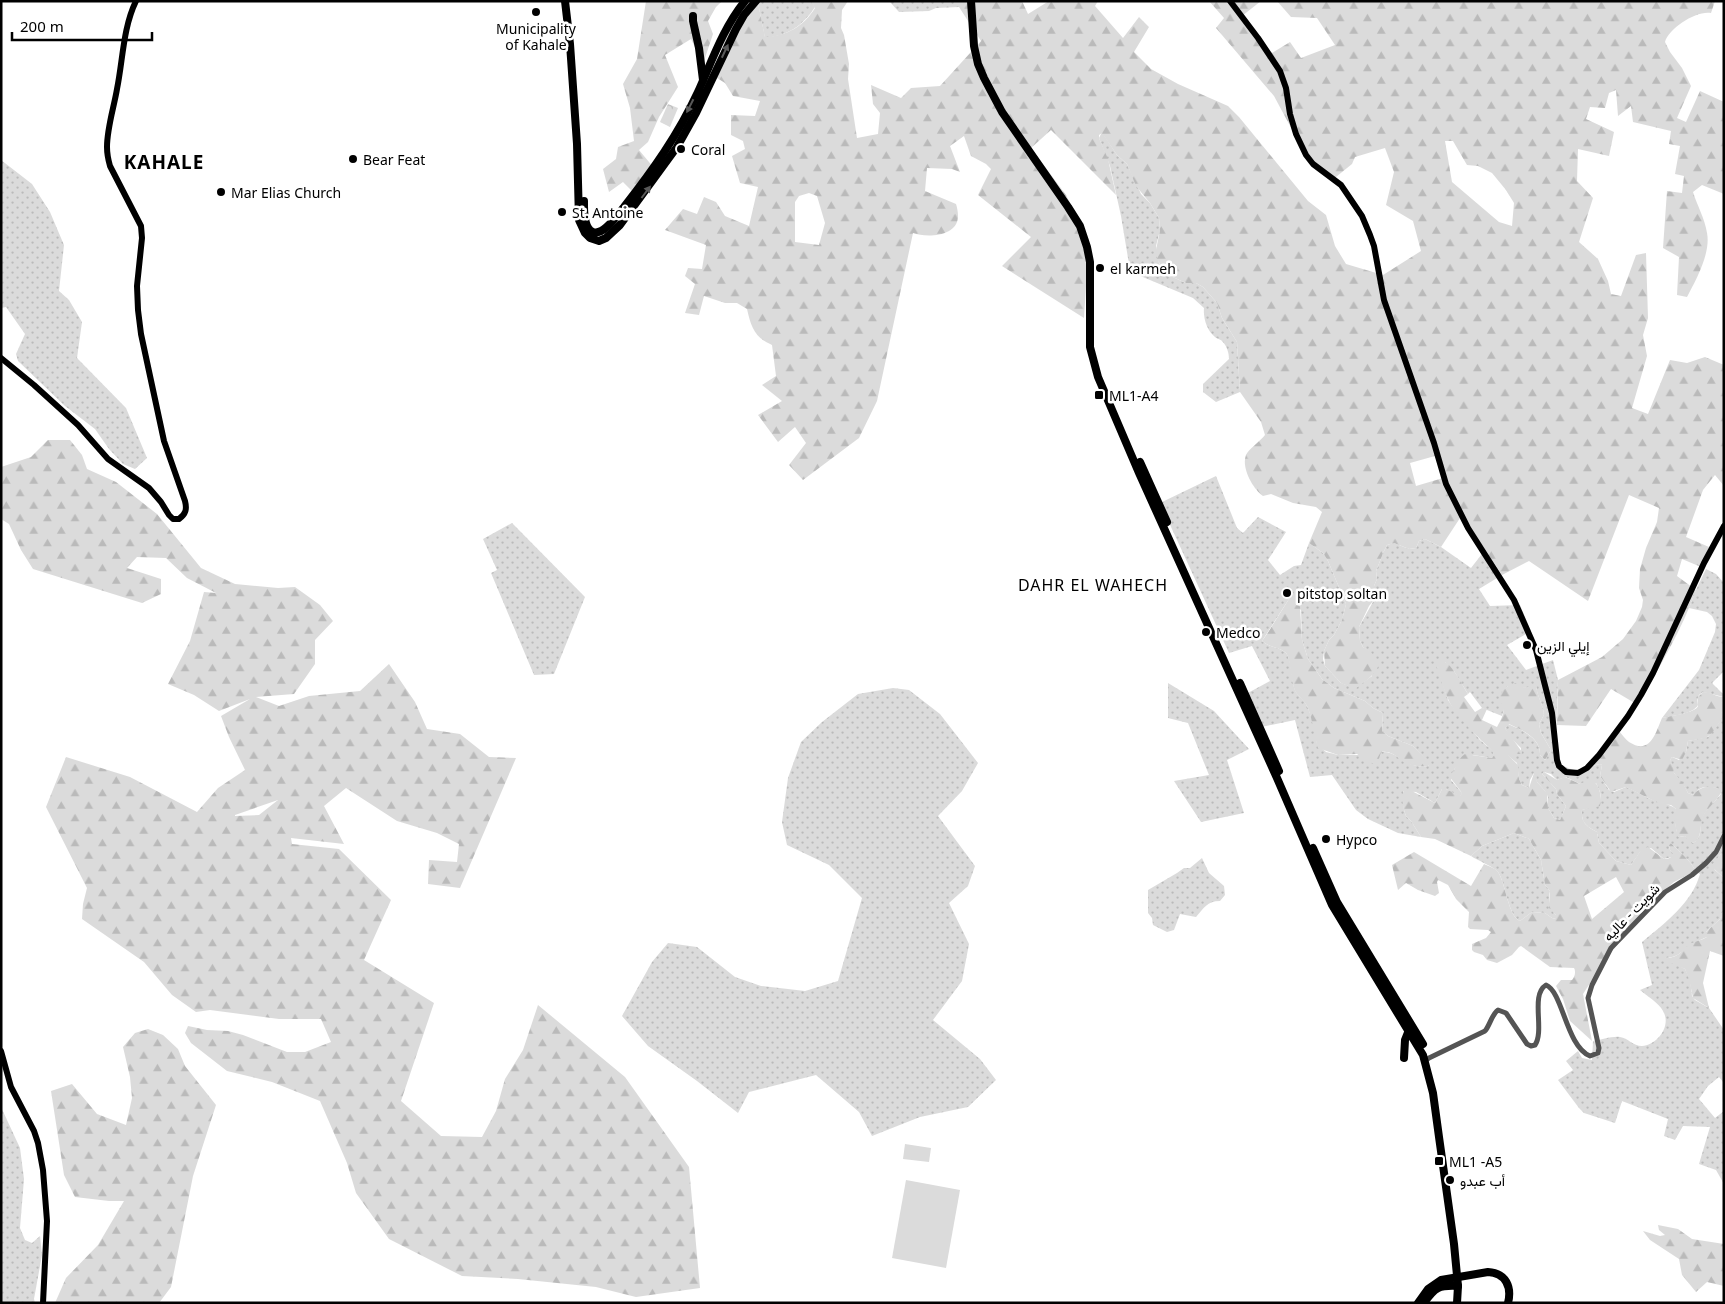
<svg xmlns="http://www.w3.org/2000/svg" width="1725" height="1304" font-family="'Noto Sans',Vazirmatn,sans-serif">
<defs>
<pattern id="grass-dots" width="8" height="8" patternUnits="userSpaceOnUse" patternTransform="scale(1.25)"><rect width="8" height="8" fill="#dbdbdb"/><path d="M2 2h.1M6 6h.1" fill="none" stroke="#bababa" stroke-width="1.8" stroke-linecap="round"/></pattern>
<pattern id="forest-firs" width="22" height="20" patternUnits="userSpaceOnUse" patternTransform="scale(1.25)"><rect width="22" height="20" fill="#dbdbdb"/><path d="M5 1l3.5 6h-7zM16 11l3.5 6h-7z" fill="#bababa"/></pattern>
<pattern id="park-crowns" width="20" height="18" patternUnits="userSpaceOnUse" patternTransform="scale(1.25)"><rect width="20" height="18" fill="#dbdbdb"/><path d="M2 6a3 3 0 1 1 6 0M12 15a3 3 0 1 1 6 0" fill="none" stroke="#bababa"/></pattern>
</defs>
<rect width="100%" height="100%" fill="#fff"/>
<g fill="url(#grass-dots)" fill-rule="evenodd">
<path d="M 759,1 L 811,1 L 815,7 C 803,26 787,36 765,38 L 758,3 Z"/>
<polygon points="889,1 959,1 959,7 936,8 929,11 899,12"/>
<path d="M 1102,132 L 1117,155 L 1127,164 L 1141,194 L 1150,203 L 1159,218 L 1160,230 L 1156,246 L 1159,263 L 1163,271 L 1166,274 L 1186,283 L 1196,283 L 1203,287 L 1217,303 L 1222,318 L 1237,342 L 1240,392 L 1216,402 L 1203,392 L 1203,384 L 1229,359 C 1229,353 1227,346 1222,341 C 1221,340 1216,338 1215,337 C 1207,331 1203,318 1204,308 L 1193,298 L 1138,275 L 1129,264 L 1121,216 L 1110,166 L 1099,138 Z"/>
<polygon points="1,160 32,184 50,212 64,245 59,291 69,300 82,322 77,358 126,408 147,458 135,469 123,464 109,449 95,429 65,406 18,361 16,354 25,334 6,307 1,308"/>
<path d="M 1216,476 L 1237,528 L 1243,533 L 1258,517 L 1286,532 L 1268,560 L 1280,575 L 1294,566 L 1301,565 L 1309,543 L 1323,553 L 1328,561 L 1346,604 L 1342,620 L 1334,635 L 1329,640 L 1324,651 L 1323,659 L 1325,666 L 1341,683 L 1355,688 L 1372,676 L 1370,652 L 1363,647 L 1360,641 L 1359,627 L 1374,600 L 1374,586 L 1377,579 L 1376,571 L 1384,551 L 1387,545 L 1394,543 L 1409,549 L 1416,548 L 1419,541 L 1425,539 L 1441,547 L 1471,568 L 1485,550 L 1502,575 L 1479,589 L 1490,606 L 1520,605 L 1531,631 L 1507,645 L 1526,670 L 1553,660 L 1558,680 L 1555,759 C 1574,776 1578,769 1600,764 L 1602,765 L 1600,776 L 1609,790 L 1614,792 L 1626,787 C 1636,791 1644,797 1653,800 C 1661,804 1669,803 1676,809 C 1676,818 1674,828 1679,837 L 1685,836 L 1693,843 C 1702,838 1700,829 1701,821 C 1703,811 1715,802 1721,794 L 1717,788 C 1705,787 1701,785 1693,795 L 1688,793 L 1684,786 L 1674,773 L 1670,760 L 1672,757 L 1679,760 L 1686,752 L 1688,741 L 1708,737 L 1724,716 L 1724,854 L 1721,854 L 1713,865 L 1715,870 L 1724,878 L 1724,912 L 1722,913 L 1720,919 L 1706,932 L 1707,937 C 1701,940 1694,942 1689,946 C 1679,953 1679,957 1665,958 L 1685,969 L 1690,979 L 1692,996 L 1695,1000 L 1709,1008 L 1724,1030 L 1724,1083 L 1719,1077 L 1708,1086 L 1699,1099 L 1715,1118 L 1724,1111 L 1724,1184 L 1716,1170 L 1699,1164 L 1710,1127 L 1683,1126 L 1675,1140 L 1664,1136 L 1668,1119 L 1622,1101 L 1615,1123 L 1584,1113 L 1579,1108 L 1558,1080 L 1573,1070 L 1566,1061 L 1578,1051 L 1582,1058 L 1592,1060 L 1593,1041 C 1601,1040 1612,1036 1620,1037 C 1628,1038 1633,1046 1642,1046 C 1657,1045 1672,1026 1663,1011 C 1659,1003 1647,996 1640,990 L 1652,985 L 1642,942 C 1665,923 1692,903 1700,874 L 1695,871 C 1694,864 1678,850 1671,843 L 1669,845 L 1670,850 L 1674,854 L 1672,857 L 1664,859 L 1651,848 L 1640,852 L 1631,865 L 1616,861 L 1599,843 L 1597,832 C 1586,826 1581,823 1582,810 L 1598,805 C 1603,795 1600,792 1596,783 L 1580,784 L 1566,777 L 1557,780 L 1551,774 L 1544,772 L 1542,774 L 1556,789 L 1557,794 L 1566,806 L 1560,820 L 1554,818 L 1548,808 L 1548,797 L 1545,791 L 1537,782 L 1534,773 L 1530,780 L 1529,788 L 1522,785 L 1519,779 L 1517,763 L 1506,754 L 1521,754 L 1521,748 L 1510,737 L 1505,728 L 1508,724 C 1522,730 1541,738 1540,755 L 1545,760 L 1551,750 L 1541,733 L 1539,724 L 1544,715 C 1543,704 1537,696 1536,686 L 1525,688 L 1508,686 L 1503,691 L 1501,701 L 1504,708 L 1502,716 L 1482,708 L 1470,692 L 1468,694 L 1454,671 L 1445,662 L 1439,672 L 1448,700 L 1452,706 L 1480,740 L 1493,751 L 1494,755 L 1492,758 L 1473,755 L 1455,768 L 1451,780 L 1462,793 L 1460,797 L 1446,789 L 1442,789 L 1435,803 L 1416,792 L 1403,791 L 1404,810 L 1406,816 L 1411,821 L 1421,837 L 1398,833 L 1368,819 L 1356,810 L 1332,775 L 1310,777 L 1295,720 L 1261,727 L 1246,694 L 1270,681 L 1252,646 L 1229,653 L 1160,503 ZM 1289,599 L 1301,610 L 1302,640 L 1308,659 L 1322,679 L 1334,688 L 1365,701 L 1373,708 L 1383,713 L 1382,731 L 1388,736 L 1413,746 L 1430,763 L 1428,766 C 1402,769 1401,751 1381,752 L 1379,755 L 1338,755 L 1326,752 L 1317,744 C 1316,732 1312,717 1307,706 C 1304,699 1296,696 1294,687 C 1292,680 1291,658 1286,653 C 1280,647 1270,648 1262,641 Z"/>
<polygon points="512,523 585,597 554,674 534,675 491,573 497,570 483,539"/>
<path d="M 1706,569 L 1716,574 L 1724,583 L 1724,671 L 1712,683 L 1723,694 L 1724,693 L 1724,697 L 1703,692 L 1699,695 L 1697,700 L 1698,705 C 1692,715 1673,715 1662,718 L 1699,670 L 1715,632 L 1716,624 L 1712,616 L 1707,612 L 1689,608 L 1696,590 Z"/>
<polygon points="1168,683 1214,711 1249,749 1227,760 1244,813 1201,822 1174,781 1209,775 1188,723 1168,718"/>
<polygon points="893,688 909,690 940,714 978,763 962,791 938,816 975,866 968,886 949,903 969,944 962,981 933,1020 980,1059 996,1080 968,1107 920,1117 872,1136 859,1112 816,1075 749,1092 738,1113 697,1081 648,1046 622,1016 652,962 668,943 697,947 735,977 761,986 805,991 838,981 862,898 829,865 787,845 782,822 788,778 801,742 822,722 858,694"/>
<path d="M 1514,833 L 1529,839 L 1541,860 L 1545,885 L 1550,891 C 1548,899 1550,909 1556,915 L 1556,919 L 1552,918 L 1545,913 L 1532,912 L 1520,921 C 1508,916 1506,884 1498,872 C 1494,867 1477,860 1471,856 L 1482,846 Z"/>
<path d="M 1202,858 L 1209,873 L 1224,886 L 1225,895 L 1220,901 C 1207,901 1204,908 1196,917 L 1180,914 L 1174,930 L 1167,932 L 1153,925 L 1152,918 L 1148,913 L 1148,890 L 1177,873 L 1184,868 L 1190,868 Z"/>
<polygon points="1,1107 20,1148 24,1179 20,1228 25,1240 32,1243 40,1236 42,1255 34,1299 35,1303 1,1303"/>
</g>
<g fill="url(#forest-firs)" fill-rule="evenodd">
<polygon points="646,1 722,1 716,7 708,21 713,34 703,64 691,39 665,55 678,87 659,117 648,142 639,150 654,168 635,194 623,182 609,192 603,169 616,159 618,147 634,141 630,108 623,84 637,59"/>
<path d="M 749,1 L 759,1 L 758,3 L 765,37 C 787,36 804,26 815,8 L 811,1 L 848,1 L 842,10 L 841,28 L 844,35 L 849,64 L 848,79 L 857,138 L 878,134 L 880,113 L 873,104 L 871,85 L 901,98 L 911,88 L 940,86 L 981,41 L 959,7 L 959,1 L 1022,1 L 1028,14 L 1049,1 L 1098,1 L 1095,6 L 1123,38 L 1139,17 L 1149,27 L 1134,52 L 1151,69 L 1178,84 L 1228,106 L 1239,117 L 1308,201 L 1326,215 L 1335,246 L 1346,264 L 1383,275 L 1421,251 L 1413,221 L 1386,205 L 1394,172 L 1385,148 L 1355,157 L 1352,164 L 1331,181 L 1304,152 L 1274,96 L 1216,28 L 1224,18 L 1209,1 L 1261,1 L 1242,16 L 1272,53 L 1290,42 L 1301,58 L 1335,45 L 1317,18 L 1291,17 L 1277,1 L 1715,1 L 1711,13 C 1697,10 1669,28 1665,42 L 1670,52 L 1682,68 L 1691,86 L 1677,118 L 1686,122 L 1700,91 L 1724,102 L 1724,194 L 1702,185 L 1693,192 C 1697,205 1705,219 1707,233 C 1711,253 1696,280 1687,297 L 1677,295 L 1679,257 L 1663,248 L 1667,191 L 1682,193 L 1684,176 L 1675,174 L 1680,146 L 1669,144 L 1671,131 L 1633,122 L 1631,106 L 1618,116 L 1616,90 L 1609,93 L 1605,108 L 1590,107 L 1586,119 L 1614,132 L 1609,156 L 1578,149 L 1577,181 L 1593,198 L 1579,242 L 1598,259 L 1608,281 L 1611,294 L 1621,296 L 1636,255 L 1646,253 L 1648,318 L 1643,335 L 1647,356 L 1632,408 L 1648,414 L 1670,360 L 1687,363 L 1705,357 L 1724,365 L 1724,486 L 1715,475 L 1703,490 L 1686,537 L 1709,547 L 1701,567 L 1682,559 L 1677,576 L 1696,590 C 1682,630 1659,667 1638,705 L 1611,689 L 1586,726 L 1557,725 L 1558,680 L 1602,657 L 1623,639 L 1636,621 L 1642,607 L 1643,600 L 1639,588 L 1640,569 L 1646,548 L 1657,522 L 1659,508 L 1629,495 L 1588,601 L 1529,561 L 1502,575 L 1462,515 L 1441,547 L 1425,539 L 1419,541 L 1416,548 L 1409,549 L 1394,543 L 1387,545 L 1384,551 L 1376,571 L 1377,579 L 1374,586 L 1374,600 L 1369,606 L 1359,627 L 1360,641 L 1363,647 L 1370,651 L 1379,664 C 1375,676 1365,681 1355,689 L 1341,683 L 1325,666 L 1324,651 L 1329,640 L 1334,635 L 1342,620 L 1346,604 L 1328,561 L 1323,553 L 1309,543 L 1322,512 L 1316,507 L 1293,503 L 1271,494 L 1263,496 C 1253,489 1241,468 1246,455 C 1248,450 1260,441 1265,435 L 1261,422 L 1240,392 L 1237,342 L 1222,318 L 1217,303 L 1203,287 L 1196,283 L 1186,283 L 1166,274 L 1163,271 L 1157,258 L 1156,250 L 1160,230 L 1159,218 L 1150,203 L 1136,186 L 1127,164 L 1117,155 L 1102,133 L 1099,135 L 1099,138 L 1108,159 L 1116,195 L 1051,130 L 1031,148 L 1066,195 L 1089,240 L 1084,318 L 1002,266 L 1031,237 L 978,195 L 991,169 L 986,164 L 971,156 L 964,136 L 950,146 L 960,172 L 952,169 L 927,168 L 925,191 L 956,204 C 957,207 958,212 958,216 C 958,237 926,238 913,233 L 877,401 L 859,438 L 803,480 L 789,465 L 806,443 L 795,427 L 778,442 L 758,415 L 782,401 L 762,385 L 776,376 L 772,345 C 755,338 751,327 747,309 L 737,303 L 725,303 L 704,296 L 699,315 L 685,313 L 695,284 L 685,276 L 688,268 L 702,269 L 706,245 L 665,230 L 683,209 L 697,214 L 704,197 L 716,202 L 725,216 L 749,226 L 758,187 L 740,183 L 732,156 L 745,149 L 743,141 L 731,135 L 731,115 L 755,116 L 760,101 L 733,96 L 725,83 L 717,78 L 724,42 L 740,11 ZM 1445,141 L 1453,141 L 1467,165 L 1478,166 L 1492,173 L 1506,190 L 1514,203 L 1512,226 L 1499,222 L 1452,182 ZM 809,193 L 817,196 L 825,223 L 819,245 L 795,242 L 795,202 L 799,196 ZM 1435,456 L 1443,478 L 1416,486 L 1410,463 Z"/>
<path d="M 48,440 L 70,440 L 82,455 L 87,469 L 116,482 L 157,514 L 201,568 L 235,584 L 278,588 L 295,587 L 320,605 L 333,621 L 315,640 L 315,664 L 294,694 L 256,697 L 279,706 L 309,696 L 360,691 L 389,664 L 415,702 L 427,729 L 460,734 L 489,757 L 516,758 L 460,888 L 428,884 L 429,860 L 457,862 L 459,844 L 437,833 L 397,821 L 346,788 L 324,806 L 344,844 L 291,838 L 292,844 L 339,849 L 391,900 L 364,960 L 434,1003 L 401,1101 L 441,1136 L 482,1137 L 496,1111 L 505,1079 L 523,1050 L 538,1005 L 625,1077 L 689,1167 L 700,1288 L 636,1297 L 596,1287 L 518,1279 L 462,1276 L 389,1239 L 356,1193 L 347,1163 L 320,1101 L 272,1082 L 227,1071 L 191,1043 L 185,1033 L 188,1026 L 207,1030 L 228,1031 L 243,1035 L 287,1052 L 305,1052 L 331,1042 L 321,1019 L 279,1019 L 210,1010 L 196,1012 L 172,995 L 144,962 L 82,919 L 83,904 L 87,888 L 46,807 L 66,757 L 130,777 L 197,812 L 218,788 L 245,770 L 229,737 L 221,716 L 250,699 L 219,711 L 194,695 L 168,684 L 190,641 L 204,592 L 216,593 L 187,578 L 166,558 L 137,557 L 127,568 L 161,579 L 161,594 L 142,603 L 33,569 L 21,550 L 9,524 L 1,519 L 1,467 L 31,457 ZM 278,800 L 259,815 L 235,816 L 235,815 Z"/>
<path d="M 1289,599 L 1296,601 L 1300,607 L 1302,640 L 1308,659 L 1322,679 L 1334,688 L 1365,701 L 1373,708 L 1383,713 L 1382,731 L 1388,736 L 1413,746 L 1431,763 L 1428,766 C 1418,767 1407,766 1400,759 C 1393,754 1390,751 1381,752 L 1378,762 L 1374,764 L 1367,761 L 1357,754 L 1338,755 L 1318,748 C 1314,735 1313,720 1307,706 C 1303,698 1295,696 1293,684 C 1291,677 1290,657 1286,653 C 1280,647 1270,648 1262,641 C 1272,627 1280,613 1289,599 Z"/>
<path d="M 1442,660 C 1454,666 1461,683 1468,694 L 1464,697 L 1475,712 L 1482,708 L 1487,709 L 1482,720 L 1497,727 C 1505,713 1505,711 1499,698 C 1501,690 1508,685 1515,683 L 1525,688 L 1536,685 C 1537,696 1543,704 1544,715 L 1539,724 L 1541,733 L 1551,750 L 1545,760 L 1540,755 C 1541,738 1522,730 1509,724 L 1505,728 L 1522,752 L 1521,754 L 1507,754 L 1518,765 L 1519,779 L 1522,785 L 1529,788 L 1534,773 L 1536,773 L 1537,782 L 1547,793 L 1548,808 L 1554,818 L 1560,820 L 1566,806 L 1557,794 L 1556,789 L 1542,774 L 1544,772 L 1557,780 L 1565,777 L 1580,784 L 1588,780 L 1594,781 C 1600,788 1602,796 1600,806 L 1582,810 C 1581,823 1586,826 1597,832 L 1599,843 L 1616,861 L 1631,865 L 1641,850 L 1648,847 L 1664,859 C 1668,859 1672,858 1673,854 L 1670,850 L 1669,845 L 1671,843 C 1678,850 1694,864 1695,871 L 1674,882 L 1651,902 L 1605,960 L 1583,994 L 1592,1041 L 1570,1021 L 1563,999 L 1556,986 L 1561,980 L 1572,980 C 1575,977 1576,971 1574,968 L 1550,967 L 1521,946 L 1519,947 L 1512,955 L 1497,963 L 1487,960 L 1483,955 L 1474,952 L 1472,950 L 1472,944 L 1486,938 L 1491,932 L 1488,930 L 1470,929 L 1468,927 L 1469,912 L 1456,899 L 1448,885 L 1438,880 L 1437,882 L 1439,893 L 1435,896 L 1418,890 L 1406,883 L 1398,890 L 1392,865 L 1414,852 L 1471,886 L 1484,864 C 1488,866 1495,868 1498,872 C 1506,884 1508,916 1520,921 L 1532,912 L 1545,913 L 1552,918 L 1556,919 L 1556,915 L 1549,908 L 1550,891 L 1545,885 L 1541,860 L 1529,839 L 1514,833 L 1482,846 L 1471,856 L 1435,839 L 1421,837 L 1411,821 L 1406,816 L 1404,810 L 1402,799 L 1404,787 L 1435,803 L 1442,789 L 1446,789 L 1460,796 L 1462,793 L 1449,776 C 1457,769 1456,760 1465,754 L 1492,758 L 1494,755 C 1491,747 1484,744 1479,738 C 1471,731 1465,723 1458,715 C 1446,701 1442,682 1436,665 ZM 1616,877 L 1624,892 L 1592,919 L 1584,896 Z"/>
<path d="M 1703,692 C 1711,692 1716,697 1724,697 L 1724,716 L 1712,733 L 1706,738 L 1688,741 L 1686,752 L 1682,760 L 1672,757 L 1670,760 L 1673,765 L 1674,773 L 1683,783 L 1688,793 L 1693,795 C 1700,786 1712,784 1722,791 C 1717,801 1707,808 1703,817 C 1699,826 1703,838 1693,843 L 1688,840 L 1685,836 L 1679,837 L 1677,835 L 1674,816 L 1676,809 L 1671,805 L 1660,804 L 1626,787 L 1611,792 L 1600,776 L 1602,765 L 1600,764 L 1591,766 L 1618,730 C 1622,734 1625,739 1629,742 C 1651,756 1656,731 1662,718 C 1669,716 1696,713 1698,706 C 1698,703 1697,700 1698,697 Z"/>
<polygon points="1721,854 1724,854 1724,878 1711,866"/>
<path d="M 1724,912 L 1724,956 L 1710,951 L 1703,983 L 1709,1008 L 1693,998 L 1689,979 L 1685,969 L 1666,961 L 1664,958 C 1681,958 1680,950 1692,943 C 1696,941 1702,940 1707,937 L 1705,935 L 1706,932 L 1720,919 L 1721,913 Z"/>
<polygon points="148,1029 163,1035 178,1049 185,1066 216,1105 193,1176 171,1287 159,1303 55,1303 66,1278 98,1245 124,1201 109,1201 75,1197 64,1175 51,1091 72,1084 97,1114 126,1125 132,1098 130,1077 123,1047 135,1033"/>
<polygon points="1658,1225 1678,1229 1692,1239 1724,1244 1724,1286 1707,1282 1696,1292 1682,1275 1679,1259 1650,1240 1643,1231 1660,1236 1665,1235 1659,1230"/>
</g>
<polygon fill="url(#park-crowns)" points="668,104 678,108 670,127 660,122"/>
<g fill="#dbdbdb">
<polygon points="905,1144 931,1148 929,1162 903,1159"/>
<polygon points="906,1180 960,1190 946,1268 892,1258"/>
</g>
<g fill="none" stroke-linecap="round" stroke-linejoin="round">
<path stroke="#545454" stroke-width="5" d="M 1425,1061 L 1429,1058 L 1485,1031 C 1490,1025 1492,1014 1498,1010 L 1506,1013 L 1527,1044 L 1531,1046 L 1535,1045 C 1545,1030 1530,995 1546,985 C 1563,992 1566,1046 1590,1056 L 1598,1053 L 1599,1048 L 1588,998 L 1592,985 L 1611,948 L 1665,892 L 1692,875 L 1706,863 L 1716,852 L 1724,836"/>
<g stroke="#000" stroke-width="6">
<polyline points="1230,1 1258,38 1280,71 1286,88 1290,114 1296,134 1306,155 1313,164 1341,185 1362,216 1370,235 1374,246 1384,300 1434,443 1446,484 1468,528 1514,600 1536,650 1552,713 1557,760 1559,766 1566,772 1578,773 1587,768 1599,755 1628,716 1641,695 1653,673 1704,563 1724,526"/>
<path d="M 1,358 L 34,385 L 78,425 L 108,459 L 149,488 L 161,502 L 169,515 L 173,519 L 179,519 C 186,514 187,509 185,501 L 164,441 L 141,334 L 138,310 L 137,286 L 142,238 L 141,226 L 110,166 C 108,159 107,153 107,147 C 107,128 114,107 117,89 C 123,59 123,28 136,1"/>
<polyline points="1,1051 11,1087 34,1131 38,1143 43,1170 47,1221 43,1303"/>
</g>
<g stroke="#000" stroke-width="8">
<polyline points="565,1 570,44 577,144 579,220 585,233 590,238 599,241 606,238 620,225 677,147 696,113 736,29 744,15 756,1"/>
<polyline points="971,1 974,46 978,64 984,78 1002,112 1068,207 1080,226 1087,247 1090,262 1090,347 1098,377 1139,473 1277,778 1332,905 1423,1055 1433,1093 1439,1137 1454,1244 1458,1286 1457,1303"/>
<polyline points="693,16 693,21 699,48 703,80"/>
<path d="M 584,201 C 584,210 583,228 593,232 C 604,236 618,214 624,207 C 653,170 678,135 698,92 C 712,61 723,28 745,1"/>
<polyline points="1140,462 1167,522"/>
<polyline points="1240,683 1279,771"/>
<polyline points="1313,848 1337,902 1423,1044"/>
<polyline points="1404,1058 1405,1040 1409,1030"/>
<path d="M 1418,1303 L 1428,1289 L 1441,1280 L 1488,1272 C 1506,1273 1512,1287 1508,1303"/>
<path d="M 1424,1303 C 1435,1287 1439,1285 1458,1286"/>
</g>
</g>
<defs><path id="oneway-solid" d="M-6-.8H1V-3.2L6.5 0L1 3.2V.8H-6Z" transform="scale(1.25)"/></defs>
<g fill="#595959">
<use href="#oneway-solid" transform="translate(725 51) rotate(-65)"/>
<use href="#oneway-solid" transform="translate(690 106) rotate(117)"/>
<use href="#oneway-solid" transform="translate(646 192) rotate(-53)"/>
</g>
<g fill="#000" stroke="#fff" stroke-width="2">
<circle cx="536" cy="12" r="5"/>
<circle cx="681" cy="149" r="5"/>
<circle cx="353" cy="159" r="5"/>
<circle cx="221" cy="192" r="5"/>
<circle cx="562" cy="212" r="5"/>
<circle cx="1100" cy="268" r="5"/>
<rect x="1094" y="390" width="10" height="10" rx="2.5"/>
<circle cx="1287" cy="593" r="5"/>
<circle cx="1206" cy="632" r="5"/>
<circle cx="1527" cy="645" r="5"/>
<circle cx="1326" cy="839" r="5"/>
<rect x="1434" y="1156" width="10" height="10" rx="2.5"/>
<circle cx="1450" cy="1180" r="5"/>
</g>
<g text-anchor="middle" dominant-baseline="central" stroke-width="5" stroke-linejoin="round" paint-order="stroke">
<g font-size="14" fill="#000" stroke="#fff" text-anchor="start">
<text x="536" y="28" text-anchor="middle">Municipality<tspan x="536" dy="16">of Kahale</tspan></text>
<text x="691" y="149">Coral</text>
<text x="363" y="159">Bear Feat</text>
<text x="231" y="192">Mar Elias Church</text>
<text x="572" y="212">St. Antoine</text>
<text x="1110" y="268">el karmeh</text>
<text x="1109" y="395">ML1-A4</text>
<text x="1297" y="593">pitstop soltan</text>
<text x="1216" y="632">Medco</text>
<text x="1537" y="645">إيلي الزين</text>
<text x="1336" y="839">Hypco</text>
<text x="1449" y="1161">ML1 -A5</text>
<text x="1460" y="1180">أب عبدو</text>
</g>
<g font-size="14" fill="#000" stroke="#fff">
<text transform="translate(1631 912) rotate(-46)">شويت - عاليه</text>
</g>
<g font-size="16" letter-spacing="1" fill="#000" stroke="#fff">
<text x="1093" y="585">DAHR EL WAHECH</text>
</g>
<g font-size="19" font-weight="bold" letter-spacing="1" fill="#000" stroke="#fff">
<text x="164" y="162">KAHALE</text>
</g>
</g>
<rect width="1725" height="1304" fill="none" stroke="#000000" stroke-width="5"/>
<path d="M12 32v8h140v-8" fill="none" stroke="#000000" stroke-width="2.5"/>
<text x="20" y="32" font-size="15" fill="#000000" stroke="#ffffff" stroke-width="4" paint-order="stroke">200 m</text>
</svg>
